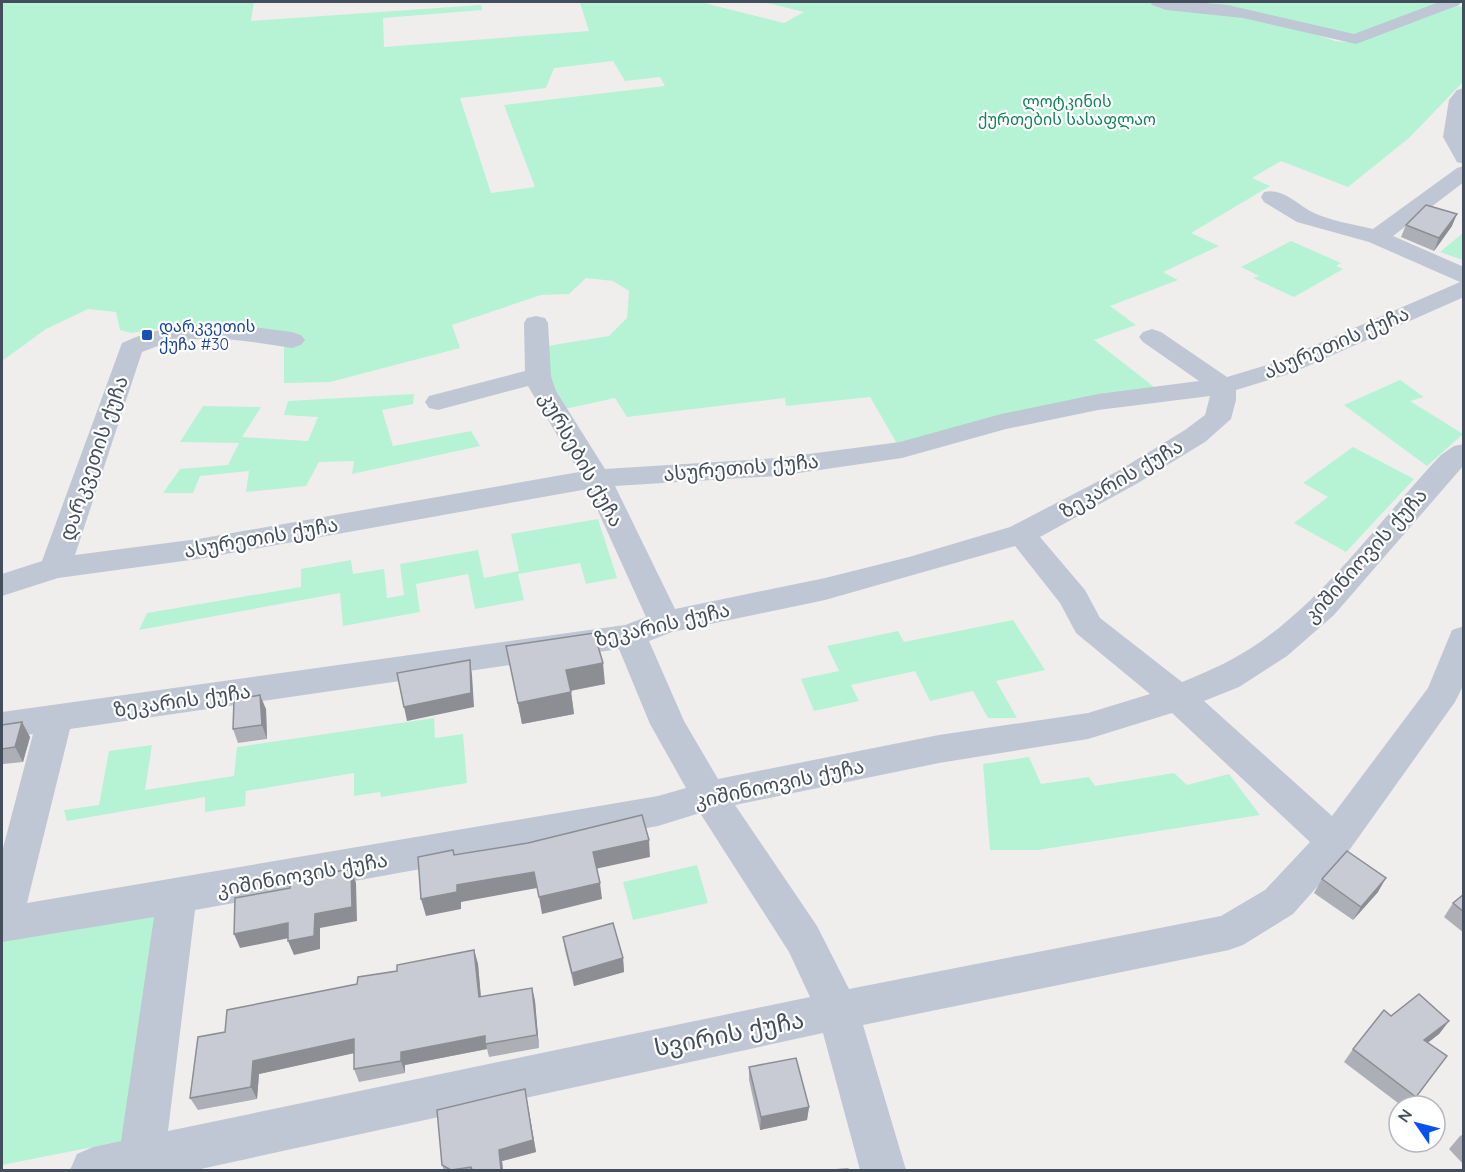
<svg xmlns="http://www.w3.org/2000/svg" width="1465" height="1172" font-family="Quicksand,'Noto Sans Georgian',sans-serif">
<rect width="100%" height="100%" fill="#f0eded"/>
<g fill="#b6f3d5" fill-rule="evenodd">
<path d="M 2,2 L 254,2 L 251,21 L 481,5 L 482,10 L 383,18 L 384,47 L 589,31 L 580,3 L 700,2 L 784,23 L 804,12 L 763,2 L 1151,2 L 1286,24 L 1335,41 L 1349,42 L 1453,5 L 1463,7 L 1463,82 L 1409,138 L 1348,187 L 1281,161 L 1252,178 L 1270,186 L 1191,233 L 1219,246 L 1163,272 L 1178,280 L 1110,306 L 1136,325 L 1094,340 L 1158,390 L 899,447 L 870,397 L 786,406 L 785,398 L 627,417 L 615,398 L 565,409 L 546,384 L 547,346 L 609,336 L 627,318 L 629,291 L 613,281 L 586,278 L 569,294 L 541,295 L 452,325 L 460,348 L 330,382 L 284,383 L 284,332 L 176,326 L 131,333 L 120,330 L 116,312 L 88,309 L 46,329 L 2,361 ZM 613,61 L 625,81 L 660,77 L 665,86 L 504,105 L 535,187 L 491,193 L 460,98 L 546,88 L 554,68 Z"/>
<polygon points="1173,2 1444,2 1361,34 1350,35"/>
<polygon points="1463,233 1463,260 1440,252"/>
<polygon points="1291,241 1341,263 1336,266 1343,269 1294,297 1253,278 1259,276 1241,267"/>
<polygon points="1400,380 1424,397 1410,401 1463,434 1427,466 1344,405"/>
<polygon points="414,394 413,404 382,410 393,446 471,431 480,446 352,474 354,461 319,462 306,486 246,492 249,471 200,476 193,493 163,493 180,469 228,465 239,443 180,442 203,406 261,407 242,437 308,441 318,417 284,415 288,401"/>
<polygon points="1353,447 1414,479 1346,552 1294,523 1328,497 1303,483"/>
<polygon points="598,519 617,578 586,584 580,563 518,574 524,600 475,609 468,574 416,584 420,612 343,626 340,593 139,630 147,613 301,587 301,569 351,560 353,574 384,569 387,598 404,595 400,564 478,550 484,578 519,571 511,534"/>
<polygon points="1013,620 1045,670 996,681 1017,718 988,718 973,691 930,701 915,671 851,685 859,701 814,711 801,679 839,671 827,646 898,631 904,642"/>
<polygon points="434,718 435,738 463,734 467,783 381,797 380,792 354,796 354,773 246,791 245,806 205,812 205,797 67,821 64,810 99,805 109,751 152,745 145,790 234,776 237,747"/>
<polygon points="1029,757 1041,784 1089,777 1095,786 1174,773 1187,785 1229,774 1260,815 1038,850 990,850 983,764"/>
<polygon points="697,865 708,903 633,920 623,882"/>
<polygon points="161,913 128,1140 2,1165 2,939"/>
</g>
<g fill="none" stroke-linecap="round" stroke-linejoin="round">
<g fill="#bfc7d4" fill-rule="evenodd">
<polygon points="1150,2 1194,2 1228,5 1354,34 1439,2 1461,2 1459,5 1356,44 1243,18 1166,10 1152,5"/>
<polygon points="1464,88 1464,164 1457,162 1443,137 1449,100 1457,90"/>
<path d="M 1464,166 L 1464,182 L 1393,236 L 1464,267 L 1464,297 L 1292,373 L 1236,390 L 1236,400 L 1231,419 L 1205,442 L 1138,483 L 1040,537 L 1085,590 L 1100,618 L 1182,682 C 1210,671 1238,658 1263,640 C 1329,593 1385,514 1441,455 L 1454,446 L 1464,444 L 1464,465 L 1334,615 L 1287,656 L 1239,687 L 1204,701 L 1332,816 L 1428,688 L 1452,630 L 1464,626 L 1464,684 L 1455,702 L 1348,852 L 1293,914 L 1243,945 L 1229,950 L 863,1025 L 906,1170 L 860,1170 L 823,1033 L 196,1170 L 70,1170 L 77,1154 L 93,1147 L 121,1141 L 154,917 L 2,942 L 2,852 L 33,734 L 2,738 L 2,712 L 625,625 L 646,617 L 588,489 L 198,559 L 58,578 L 2,596 L 2,574 L 42,561 L 122,343 C 182,316 230,324 292,332 L 301,335 L 305,340 L 301,345 L 292,348 C 241,340 191,330 142,352 L 75,555 L 198,539 L 579,472 L 528,386 L 438,410 L 429,408 L 425,402 L 429,396 L 525,371 L 524,323 L 527,318 L 536,316 L 545,318 L 548,323 L 551,376 L 556,391 L 605,469 L 778,458 L 900,442 L 1001,414 L 1098,394 L 1199,381 L 1143,342 L 1139,337 L 1143,332 L 1152,329 L 1161,332 L 1227,377 L 1274,363 L 1460,282 L 1369,242 L 1297,222 L 1264,202 L 1261,197 L 1264,192 C 1282,188 1296,203 1310,211 C 1329,221 1353,224 1373,229 L 1457,168 ZM 1210,396 L 1205,415 L 1185,430 L 1118,471 L 1010,527 L 909,557 L 825,578 L 675,609 L 615,486 L 778,476 L 902,458 L 1006,429 L 1098,410 ZM 1015,546 L 1060,603 L 1076,633 L 1150,694 L 1088,713 L 939,735 L 718,779 L 684,721 L 649,641 L 672,632 L 825,600 ZM 619,649 L 650,724 L 686,788 L 658,796 L 27,903 L 70,729 ZM 1172,713 L 1310,842 L 1265,890 L 1221,916 L 849,989 L 817,926 L 735,805 L 939,763 L 1088,739 ZM 700,813 L 789,952 L 810,997 L 168,1131 L 195,910 L 658,826 Z"/>
</g>
</g>
<g fill="#acafb5">
<polygon points="1406,225 1452,226 1434,251 1401,237"/>
<polygon points="506,646 605,684 571,691 574,714 522,724"/>
<polygon points="266,709 267,739 238,743 233,729"/>
<polygon points="2,725 30,737 23,762 3,764 2,768"/>
<polygon points="1322,879 1378,892 1353,920 1314,893"/>
<polygon points="1464,894 1464,933 1444,917 1453,903"/>
<polygon points="563,937 623,958 624,972 574,986 565,950"/>
<polygon points="474,950 478,964 481,997 532,988 535,1001 539,1048 489,1057 487,1049 405,1065 405,1073 359,1082 354,1069 354,1053 259,1074 257,1099 198,1110 190,1098 225,1032 397,971"/>
<polygon points="1391,1016 1449,1021 1439,1034 1428,1042 1416,1097 1409,1106 1402,1106 1344,1062 1353,1049"/>
<polygon points="749,1067 809,1107 807,1120 760,1130 749,1080"/>
<polygon points="525,1089 536,1152 502,1161 503,1170 444,1170 442,1165"/>
<polygon points="1464,1134 1464,1165 1449,1149 1460,1136"/>
</g>
<g fill="#8c8e94">
<polygon points="1457,214 1452,226 1434,251 1439,238"/>
<polygon points="470,660 472,675 474,707 407,721 404,707"/>
<polygon points="603,663 605,684 568,691 566,670"/>
<polygon points="571,692 574,714 522,724 518,703"/>
<polygon points="260,695 266,709 267,739 262,725"/>
<polygon points="22,722 30,737 23,762 15,747"/>
<polygon points="649,840 650,857 595,869 593,852"/>
<polygon points="351,869 356,883 357,921 320,928 320,949 294,955 288,941 315,914"/>
<polygon points="534,872 537,888 461,902 461,909 426,916 421,899 457,885"/>
<polygon points="1386,878 1378,892 1353,920 1361,907"/>
<polygon points="600,883 602,899 542,914 539,897"/>
<polygon points="288,923 294,937 240,948 234,934"/>
<polygon points="474,950 478,964 482,1011 479,997"/>
<polygon points="623,958 624,972 574,986 572,973"/>
<polygon points="532,988 535,1001 539,1048 537,1035"/>
<polygon points="1449,1021 1439,1034 1415,1053 1424,1040"/>
<polygon points="485,1036 487,1049 405,1065 405,1073 401,1061 401,1052"/>
<polygon points="354,1039 359,1052 259,1074 257,1099 251,1087 253,1061"/>
<polygon points="525,1089 536,1152 502,1161 503,1170 501,1170 499,1150"/>
<polygon points="809,1107 807,1120 760,1130 761,1117"/>
</g>
<g fill="#c8cbd3" stroke="#8c8e94" stroke-width="1.5">
<polygon points="1426,205 1457,214 1439,238 1406,225"/>
<polygon points="594,633 603,663 566,670 571,692 518,703 506,646"/>
<polygon points="470,660 471,693 404,707 397,673"/>
<polygon points="260,695 262,725 233,729 234,700"/>
<polygon points="22,722 15,747 2,749 2,725"/>
<polygon points="642,815 649,840 593,852 600,883 539,897 534,872 457,885 457,892 421,899 418,857 453,850 454,855 528,843"/>
<polygon points="1347,851 1386,878 1361,907 1322,879"/>
<polygon points="351,869 352,907 315,914 314,936 288,941 288,923 234,934 235,898 290,888 290,880"/>
<polygon points="1464,894 1464,912 1453,903"/>
<polygon points="613,923 623,958 572,973 563,937"/>
<polygon points="474,950 479,997 532,988 537,1035 485,1044 485,1036 401,1052 401,1061 354,1069 354,1039 253,1061 251,1087 190,1098 198,1037 225,1032 227,1010 357,984 358,977 397,971 397,965"/>
<polygon points="1419,994 1449,1021 1424,1040 1447,1056 1416,1097 1353,1049 1384,1010 1391,1016"/>
<polygon points="796,1058 809,1107 761,1117 749,1067"/>
<polygon points="525,1089 533,1140 499,1150 501,1170 472,1170 471,1167 451,1170 442,1165 437,1110"/>
<polygon points="848,1169 849,1170 831,1170"/>
</g>
<rect fill="#1a4fb4" stroke="#fff" stroke-width="2" x="141" y="329" width="12" height="12" rx="3"/>
<g text-anchor="middle" dominant-baseline="central" stroke-width="4.5" stroke-linejoin="round" paint-order="stroke">
<g font-size="16" fill="#0e8457" stroke="#fff">
<text x="1067" y="101">ლოტკინის<tspan x="1067" dy="18">ქურთების სასაფლაო</tspan></text>
</g>
<g font-size="16" fill="#164399" stroke="#fff" text-anchor="start">
<text x="159" y="326">დარკვეთის<tspan x="159" dy="18">ქუჩა #30</tspan></text>
</g>
<g font-size="20" fill="#434e5c" stroke="#fff">
<text transform="translate(1336 342) rotate(-23)">ასურეთის ქუჩა</text>
<text transform="translate(93 458) rotate(-71)">დარკვეთის ქუჩა</text>
<text transform="translate(582 459) rotate(61)">კურსების ქუჩა</text>
<text transform="translate(741 467) rotate(-5)">ასურეთის ქუჩა</text>
<text transform="translate(1121 478) rotate(-30)">ზეკარის ქუჩა</text>
<text transform="translate(261 537) rotate(-10)">ასურეთის ქუჩა</text>
<text transform="translate(1365 555) rotate(-48)">კიშინიოვის ქუჩა</text>
<text transform="translate(662 624) rotate(-13)">ზეკარის ქუჩა</text>
<text transform="translate(182 700) rotate(-8)">ზეკარის ქუჩა</text>
<text transform="translate(779 783) rotate(-12)">კიშინიოვის ქუჩა</text>
<text transform="translate(302 874) rotate(-10)">კიშინიოვის ქუჩა</text>
</g>
<g font-size="24" fill="#434e5c" stroke="#fff">
<text transform="translate(729 1033) rotate(-11)">სვირის ქუჩა</text>
</g>
</g>
<rect width="1465" height="1172" fill="none" stroke="#434e5c" stroke-width="6"/>
<g transform="translate(1417 1124) rotate(305)"><circle r="28" fill="#ffffff" stroke="#b4b8be" stroke-width="1.5"/>
<path d="M0-4.5L10 22L0 15L-10 22Z" fill="#0751ef"/>
<text y="-9" font-size="16" font-weight="bold" text-anchor="middle" fill="#434e5c">N</text>
</g>
</svg>
